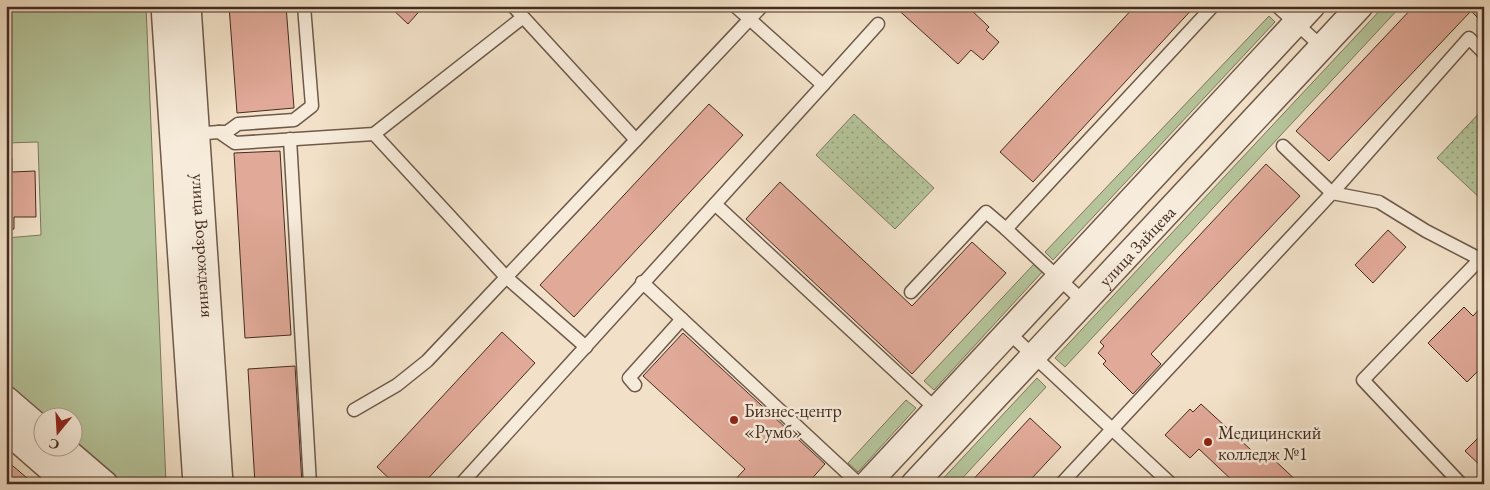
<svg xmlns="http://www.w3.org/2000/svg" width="1490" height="490" font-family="'EB Garamond',serif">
<defs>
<pattern id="park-dots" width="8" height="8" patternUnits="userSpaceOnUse" patternTransform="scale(1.25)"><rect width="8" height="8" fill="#b5c49a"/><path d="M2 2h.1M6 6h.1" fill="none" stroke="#959f7d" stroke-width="1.8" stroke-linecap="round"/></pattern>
</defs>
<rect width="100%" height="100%" fill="#f2e1c8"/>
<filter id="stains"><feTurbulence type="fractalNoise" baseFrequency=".004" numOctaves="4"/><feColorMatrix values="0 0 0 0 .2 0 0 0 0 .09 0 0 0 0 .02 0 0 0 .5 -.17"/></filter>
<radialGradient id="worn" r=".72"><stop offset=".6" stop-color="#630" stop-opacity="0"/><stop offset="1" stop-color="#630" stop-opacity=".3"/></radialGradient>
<g fill="#b5c49a" stroke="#7c785e">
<polygon points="6,6 146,6 166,484 121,484 73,443 72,418 43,417 6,386 6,238 41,235 38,142 6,143"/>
<polygon points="1384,6 1401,6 1065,367 1055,358"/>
<polygon points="1269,16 1275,22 1053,260 1045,252"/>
<polygon points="1034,264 1043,271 934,390 924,381"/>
<polygon points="1037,378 1046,387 957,484 938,484"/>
<polygon points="906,400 916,408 858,472 848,463"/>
</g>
<g fill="url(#park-dots)" stroke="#7c785e">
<polygon points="1484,108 1484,196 1481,199 1437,158"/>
<polygon points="854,114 934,188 895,229 816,155"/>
</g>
<g fill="#e0a998" stroke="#432c21">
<polygon points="229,6 286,6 294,108 237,113"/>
<polygon points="389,6 424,6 408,24"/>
<polygon points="894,6 967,6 989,27 986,30 999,42 983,60 971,50 958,64"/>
<polygon points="1135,6 1195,6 1033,182 1000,152"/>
<polygon points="1414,6 1484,6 1484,24 1471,11 1329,161 1296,131"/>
<polygon points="709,104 743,135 574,317 540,285"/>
<polygon points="280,151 291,335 245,338 234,153"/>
<polygon points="6,158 12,158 12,172 35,171 36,217 14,217 14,229 6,230"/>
<polygon points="1266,164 1300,196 1151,354 1161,364 1133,394 1103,364 1106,361 1098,353 1104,346 1100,342"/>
<polygon points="780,182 912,306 972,242 1006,273 912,374 746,219"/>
<polygon points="1388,230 1406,247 1373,283 1355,265"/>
<polygon points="1484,304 1484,365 1467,382 1428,343 1464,307 1473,316"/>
<polygon points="502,332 535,363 423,484 395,484 377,467"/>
<polygon points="683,333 825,464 807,484 731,484 745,469 643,376"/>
<polygon points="295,366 302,484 255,484 248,369"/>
<polygon points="1201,404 1263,461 1269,455 1300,484 1236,484 1199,449 1190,458 1165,435 1190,409 1193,412"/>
<polygon points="1030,418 1061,447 1033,477 1027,484 969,484"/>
<polygon points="1484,432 1484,469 1465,451"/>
<polygon points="6,460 34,484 6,484"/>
</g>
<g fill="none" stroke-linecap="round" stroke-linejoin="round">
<defs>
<g id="lane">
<polyline points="1277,6 1321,46"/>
<polyline points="823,85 878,24"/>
<polyline points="219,132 227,132 238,124 294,120 312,106 304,6"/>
<polyline points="193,134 219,132 235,143 374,134 522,18"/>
<polyline points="374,134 506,277 586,347"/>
<polyline points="290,139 310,484"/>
<polyline points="636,140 762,6"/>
<polyline points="1283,146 1332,193 1379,202 1426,231 1480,259"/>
<polyline points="715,204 937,410"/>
<polyline points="642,282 859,484"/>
<polyline points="911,292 986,212 1006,229"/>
<polyline points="1084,302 1006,229 1213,6"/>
<polyline points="1009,333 1171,484"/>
<polyline points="635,385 629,378 682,319"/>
<polyline points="354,410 397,385 427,361 636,140 513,6"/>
<polyline points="461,484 823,85 735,6"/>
<polyline points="1061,484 1332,193 1469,38 1484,53"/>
<polyline points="1461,484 1363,380 1484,255"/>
</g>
<g id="street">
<polyline points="164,6 196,484"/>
<path id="s1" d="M 188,6 L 220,484"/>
<polyline points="6,399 42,430"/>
<polyline points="6,430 68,484"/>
<polyline points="63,448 105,484"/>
<polyline points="867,484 1312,6"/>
<path id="s2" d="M 914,484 L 1360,6"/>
</g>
</defs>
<use href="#lane" stroke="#6f594b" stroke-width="15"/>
<use href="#street" stroke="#6f594b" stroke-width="28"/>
<use href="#lane" stroke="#f7ecdb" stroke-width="12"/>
<use href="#street" stroke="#f7ecdb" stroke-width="25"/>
</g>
<g fill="#8f2418" stroke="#f7ecdb" stroke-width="2">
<circle cx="734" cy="420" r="5"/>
<circle cx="1208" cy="442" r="5"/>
</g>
<g text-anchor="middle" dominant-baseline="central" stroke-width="5" stroke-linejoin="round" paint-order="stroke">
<g font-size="18" fill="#432c21" stroke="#f7ecdb">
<text stroke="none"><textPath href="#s1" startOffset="240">улица Возрождения</textPath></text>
<text stroke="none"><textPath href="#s2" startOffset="326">улица Зайцева</textPath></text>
</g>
<g font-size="18" fill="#432c21" stroke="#f7ecdb" text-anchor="start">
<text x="744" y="410">Бизнес-центр<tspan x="744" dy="21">«Румб»</tspan></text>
<text x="1218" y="432">Медицинский<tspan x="1218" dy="21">колледж №1</tspan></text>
</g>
</g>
<rect width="1490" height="490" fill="none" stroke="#f2e1c8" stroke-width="25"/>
<rect x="8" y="8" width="1475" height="475" fill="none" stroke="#432c21" stroke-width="2.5"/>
<rect x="12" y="12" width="1465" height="465" fill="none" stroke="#432c21"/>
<g transform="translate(58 432) rotate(198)"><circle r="24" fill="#f7ecdb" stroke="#af9f91"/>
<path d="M0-4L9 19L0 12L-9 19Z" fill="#8f2418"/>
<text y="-8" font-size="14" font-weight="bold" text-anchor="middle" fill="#432c21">С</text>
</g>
<rect width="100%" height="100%" filter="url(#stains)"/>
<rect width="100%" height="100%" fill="url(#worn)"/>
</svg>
